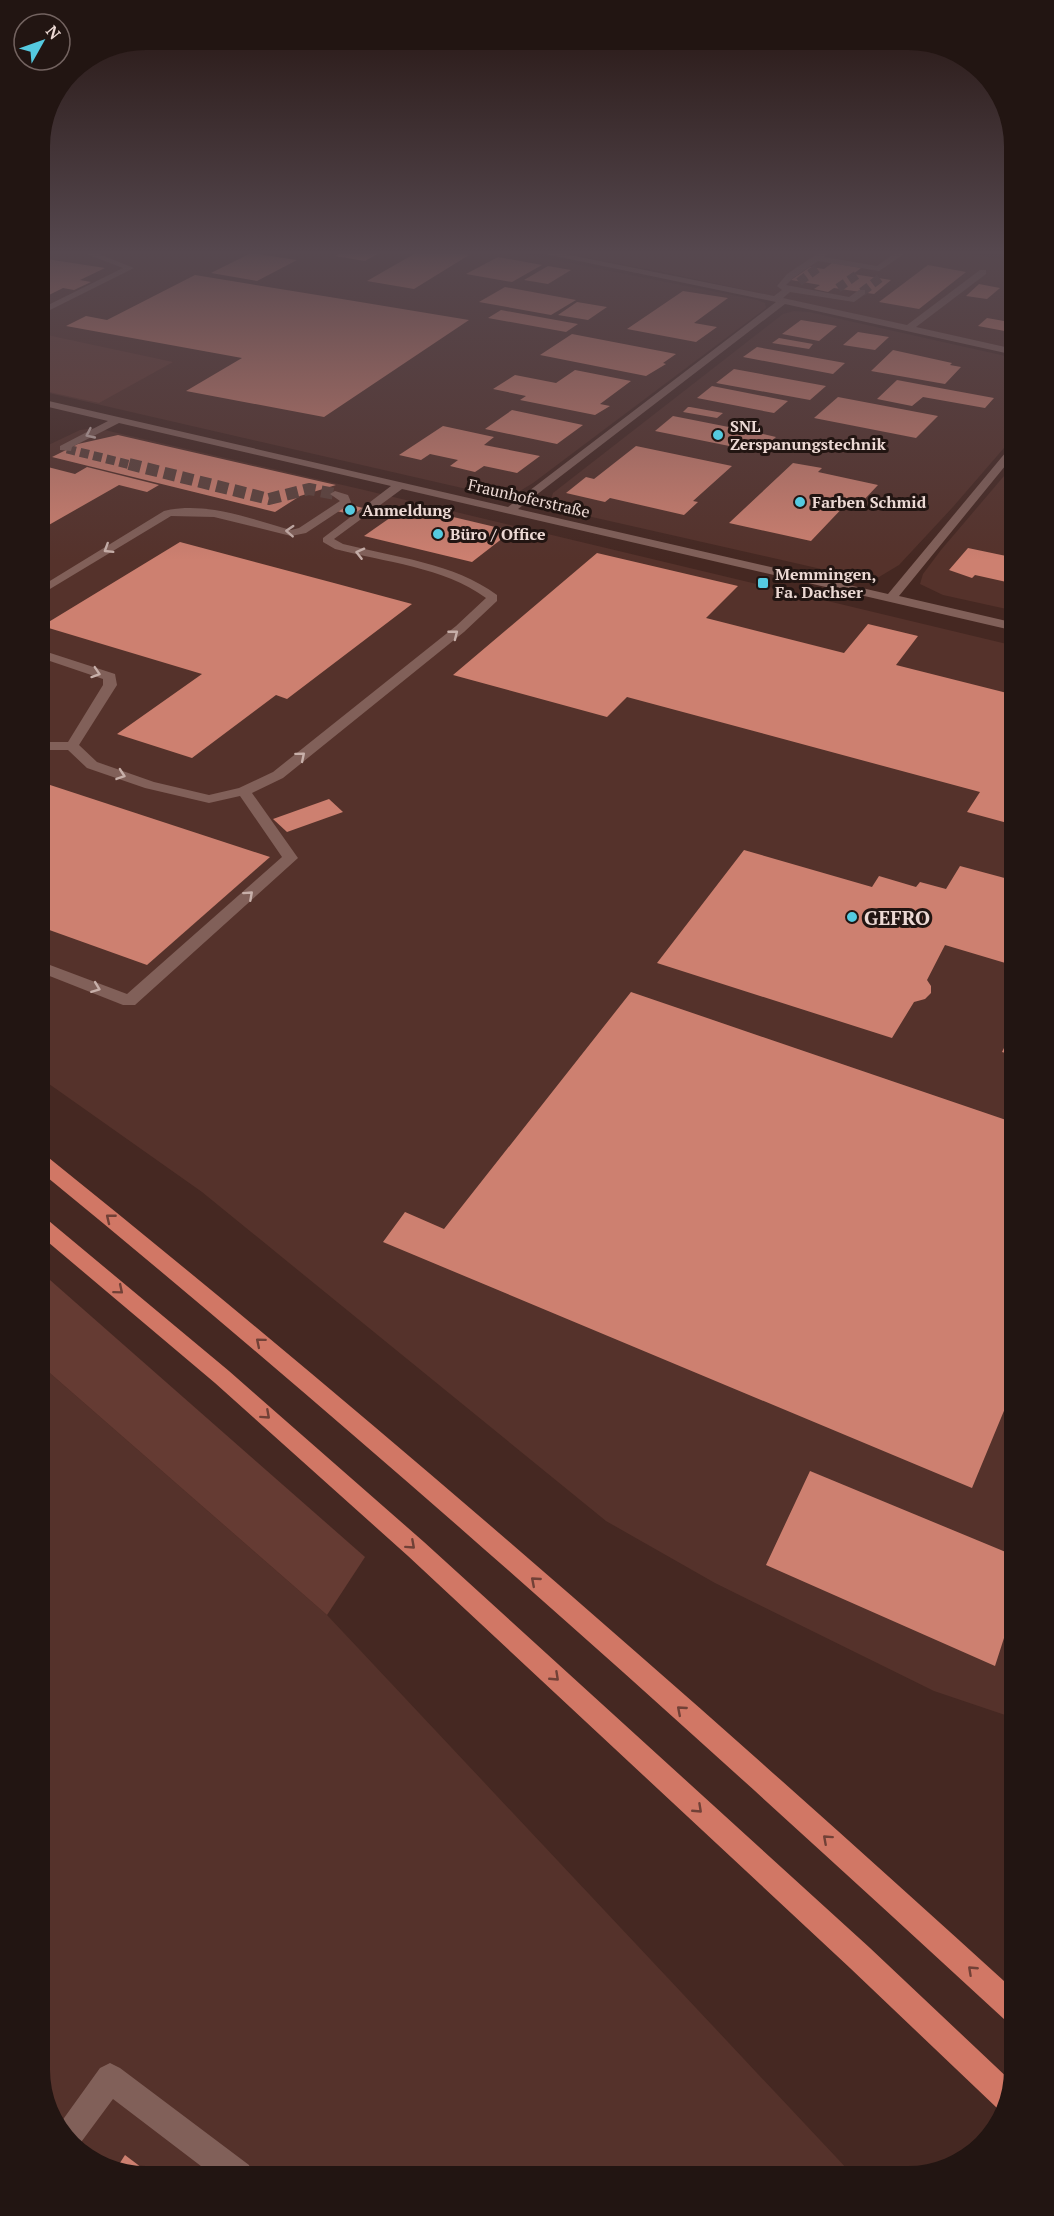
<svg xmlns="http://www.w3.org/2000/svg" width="1054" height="2216" font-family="'PT Serif',serif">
<rect width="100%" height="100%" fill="#452822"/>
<g fill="#55322b">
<polygon points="40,250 504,250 757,300 765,303 766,308 533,483 515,494 497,496 40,391"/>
<polygon points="546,250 952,250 1010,261 1010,348 663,272"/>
<polygon points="794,311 809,312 1010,357 1010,441 952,508 899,565 879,577 865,579 561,510 550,503 553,493 783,314"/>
<polygon points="96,428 360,489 1011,645 1014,1718 934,1691 715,1583 606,1521 202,1192 42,1079 40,449 80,430"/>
<polygon points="1010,469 1011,610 943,595 920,584 923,574 941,550"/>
<polygon points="43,1367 327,1615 850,2172 138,2177 81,2155 45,2105"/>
</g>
<g fill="#653b33">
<polygon points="47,335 173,362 99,403 40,390 40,339"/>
<polygon points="42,1273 365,1557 327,1615 43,1367"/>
</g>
<g fill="#cd8070">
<polygon points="346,250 384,250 365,261 335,256"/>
<polygon points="421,250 469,255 414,289 367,281"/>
<polygon points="251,253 297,260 257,281 211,273"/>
<polygon points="498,257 542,265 512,282 466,274"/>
<polygon points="40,258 105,268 80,280 91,282 74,290 63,288 45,297 40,296"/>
<polygon points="832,263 861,268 853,274 891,280 874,294 834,288 828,292 814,289 820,285 791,280 810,267 824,269"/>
<polygon points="928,265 966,272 919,309 879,302"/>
<polygon points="548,266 571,270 548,284 524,280"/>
<polygon points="195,275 342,299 469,320 324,417 186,391 242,358 66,326 86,316 107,320"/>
<polygon points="979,284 1000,288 987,299 966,296"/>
<polygon points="505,287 576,300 551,315 479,302"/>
<polygon points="683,291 728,298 694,323 717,327 696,342 627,329"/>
<polygon points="577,302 607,307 588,320 558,315"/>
<polygon points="501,310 578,324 566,332 488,318"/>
<polygon points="1010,315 1010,332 978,326 987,318 1004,321"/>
<polygon points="801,320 837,326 819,341 782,334"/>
<polygon points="858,332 889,337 875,350 843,345"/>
<polygon points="572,334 676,354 663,363 666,364 646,376 540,355"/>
<polygon points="779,338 813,344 809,349 772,343"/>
<polygon points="757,347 845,363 833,374 743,357"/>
<polygon points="893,350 952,363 950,365 961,367 945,384 871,371"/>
<polygon points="734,369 826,386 810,400 716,383"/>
<polygon points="575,370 631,381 600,404 610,406 595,415 520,400 526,396 493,389 515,375 556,383"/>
<polygon points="897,380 945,389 994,398 985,408 923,397 912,406 877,399"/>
<polygon points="712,386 788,401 774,413 697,398"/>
<polygon points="838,397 938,416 916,438 814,418"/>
<polygon points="688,407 690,407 723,413 717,418 683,412"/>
<polygon points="512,410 583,425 557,444 485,429"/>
<polygon points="673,416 754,432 776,437 759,452 655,431"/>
<polygon points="443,426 494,437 484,445 540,456 517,473 484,466 475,472 450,466 458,460 430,454 421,460 399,455"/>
<polygon points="118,435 336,485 300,496 275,512 52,457 78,444"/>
<polygon points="636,446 732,466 693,501 698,502 684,515 610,498 605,502 566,493 586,477 594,479"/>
<polygon points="793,463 822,468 818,472 878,485 861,503 850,500 811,541 729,523"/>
<polygon points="40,465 75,474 87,467 159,485 147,492 119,485 40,530"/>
<polygon points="347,504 363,508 353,515 337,511"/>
<polygon points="407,506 512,531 472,562 364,536"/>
<polygon points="180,542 334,583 412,604 287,699 276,695 192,758 117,734 202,674 42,626"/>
<polygon points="968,548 1011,557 1011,583 975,575 972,578 949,570"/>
<polygon points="597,553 738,586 706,618 844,653 868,624 918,636 896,665 1011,694 1011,824 967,812 980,792 627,697 607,717 453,675"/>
<polygon points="41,782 270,857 147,965 41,927"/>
<polygon points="329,799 343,812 287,832 273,819"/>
<polygon points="744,850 872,887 879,876 916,887 920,882 946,889 960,866 1012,880 1012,965 945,945 927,980 931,986 931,993 925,999 914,1002 892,1038 657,963"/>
<polygon points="631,992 1012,1122 1013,1389 972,1488 383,1242 405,1212 444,1229"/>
<polygon points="1012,1032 1012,1055 1002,1052"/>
<polygon points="810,1471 1013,1555 1014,1642 1004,1638 995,1666 766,1565"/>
<polygon points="125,2155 154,2177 138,2177 116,2169"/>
</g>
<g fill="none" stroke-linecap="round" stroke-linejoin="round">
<g stroke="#5e433d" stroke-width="9" stroke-dasharray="9 4.5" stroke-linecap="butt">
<polyline points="799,282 818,268"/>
<polyline points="838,288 858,274"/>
<polyline points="862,292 880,278"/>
<polyline points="67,449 135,466"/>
</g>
<polyline stroke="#5e433d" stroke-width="12" stroke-dasharray="12 6" stroke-linecap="butt" points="129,464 269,499 309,489 335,494"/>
<g fill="#816059" fill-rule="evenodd">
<polygon points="76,250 89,250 134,268 40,315 40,309 123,268"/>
<path d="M 526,250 L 545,250 L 774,296 L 782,290 L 777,286 L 787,274 L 823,250 L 830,252 L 824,257 L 877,266 L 895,253 L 890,250 L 904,250 L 904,254 L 879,271 L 818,261 L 793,278 L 786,285 L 849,297 L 859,290 L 865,290 L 865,294 L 854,302 L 790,292 L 783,298 L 907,325 L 980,270 L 986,270 L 986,274 L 916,327 L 1010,348 L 1010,354 L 785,304 L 518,509 L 888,594 L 1006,452 L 1010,451 L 1010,460 L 899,596 L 1011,622 L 1011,630 L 402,489 L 334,539 L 343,544 C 394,557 454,563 497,595 L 497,601 L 464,632 L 283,778 L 252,793 L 298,858 L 135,1005 L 123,1005 L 42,973 L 42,962 L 127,994 L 282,857 L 240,796 L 209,803 L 145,788 L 87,768 L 68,750 L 41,750 L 41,742 L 68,742 L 103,685 L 103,679 L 41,658 L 41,650 L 115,674 L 117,685 L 79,745 L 97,762 L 154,782 L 209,795 L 239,788 L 273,772 L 456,626 L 486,598 C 444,567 384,562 335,549 L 323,542 L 323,538 L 391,486 L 119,423 L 72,447 L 71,451 L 60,450 L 60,446 L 108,421 L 40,405 L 40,399 L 508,507 L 776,302 Z"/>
<path d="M 335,491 L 348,495 L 351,502 L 350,504 L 306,533 L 291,536 L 214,517 L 171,516 L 40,595 L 40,587 L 164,511 C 206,501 251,519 291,530 L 299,528 L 340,501 L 330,494 Z"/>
<polygon points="110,2063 120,2068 249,2165 253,2176 214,2176 113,2099 76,2149 59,2125 100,2068"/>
</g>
<g fill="#d17765" fill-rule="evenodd">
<path d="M 42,1156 L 49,1158 C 380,1424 701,1705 1015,1991 L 1015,2024 L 1005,2020 C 691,1730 373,1444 42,1173 Z"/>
<polygon points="42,1219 49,1221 229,1371 424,1542 870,1948 1012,2082 1003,2111 997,2108 850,1968 408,1556 215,1383 42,1237"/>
</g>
</g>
<defs><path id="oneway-chevron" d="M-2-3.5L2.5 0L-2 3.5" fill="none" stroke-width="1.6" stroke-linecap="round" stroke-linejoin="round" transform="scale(1.5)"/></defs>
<g stroke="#c7afa9">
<use href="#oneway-chevron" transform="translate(90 434) rotate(155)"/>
<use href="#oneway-chevron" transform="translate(290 531) rotate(-177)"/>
<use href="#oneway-chevron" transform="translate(108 549) rotate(148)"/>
<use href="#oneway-chevron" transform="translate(360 553) rotate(-166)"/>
<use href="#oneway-chevron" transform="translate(454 634) rotate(-38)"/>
<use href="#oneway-chevron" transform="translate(96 673) rotate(18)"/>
<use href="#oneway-chevron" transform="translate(301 756) rotate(-40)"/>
<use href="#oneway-chevron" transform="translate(121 775) rotate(19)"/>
<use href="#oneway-chevron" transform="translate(249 895) rotate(-42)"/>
<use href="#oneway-chevron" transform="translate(96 988) rotate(21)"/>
</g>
<g stroke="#714137">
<use href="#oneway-chevron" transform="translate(110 1218) rotate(-141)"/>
<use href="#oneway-chevron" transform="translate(119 1290) rotate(40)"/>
<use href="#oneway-chevron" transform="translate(260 1342) rotate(-140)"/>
<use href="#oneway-chevron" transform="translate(266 1415) rotate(42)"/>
<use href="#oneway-chevron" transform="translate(411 1545) rotate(42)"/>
<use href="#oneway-chevron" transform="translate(535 1581) rotate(-139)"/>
<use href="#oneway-chevron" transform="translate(555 1677) rotate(43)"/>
<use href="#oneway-chevron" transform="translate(681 1710) rotate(-139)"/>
<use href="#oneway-chevron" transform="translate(698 1809) rotate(43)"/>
<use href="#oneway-chevron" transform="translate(827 1839) rotate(-138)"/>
<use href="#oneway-chevron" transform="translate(972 1970) rotate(-137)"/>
</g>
<linearGradient id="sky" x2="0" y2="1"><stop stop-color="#261613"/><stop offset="0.45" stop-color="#56484f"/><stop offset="1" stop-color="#56484f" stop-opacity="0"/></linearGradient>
<rect width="1054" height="561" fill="url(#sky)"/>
<g fill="#55cae0" stroke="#221512" stroke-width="2">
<circle cx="718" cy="435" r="6"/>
<circle cx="800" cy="502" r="6"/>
<circle cx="350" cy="510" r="6"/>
<circle cx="438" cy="534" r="6"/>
<rect x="757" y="577" width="12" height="12" rx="3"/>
<circle cx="852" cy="917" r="6"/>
</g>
<g text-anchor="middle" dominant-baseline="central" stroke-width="6" stroke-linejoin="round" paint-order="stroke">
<g font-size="16" font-weight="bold" fill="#ecd9d4" stroke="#221512" text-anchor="start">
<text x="730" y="426">SNL<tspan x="730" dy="18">Zerspanungstechnik</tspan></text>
<text x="812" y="502">Farben Schmid</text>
<text x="362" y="510">Anmeldung</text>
<text x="450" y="534">Büro / Office</text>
<text x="775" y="574">Memmingen,<tspan x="775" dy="18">Fa. Dachser</tspan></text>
</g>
<g font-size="16" fill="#ecd9d4" stroke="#221512">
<text transform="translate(529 498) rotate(13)">Fraunhoferstraße</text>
</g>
<g font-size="20" font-weight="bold" fill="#ecd9d4" stroke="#221512" text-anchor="start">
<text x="864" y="917">GEFRO</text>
</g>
</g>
<path d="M0 0H1054V2216H0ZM146 50H908A96 96 0 0 1 1004 146V2070A96 96 0 0 1 908 2166H146A96 96 0 0 1 50 2070V146A96 96 0 0 1 146 50Z" fill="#221512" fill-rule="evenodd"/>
<g transform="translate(42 42) rotate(50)"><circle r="28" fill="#221512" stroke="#736360" stroke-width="1.5"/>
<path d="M0-4.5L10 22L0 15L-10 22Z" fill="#55cae0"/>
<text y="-9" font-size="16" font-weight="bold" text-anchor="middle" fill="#ecd9d4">N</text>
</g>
</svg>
